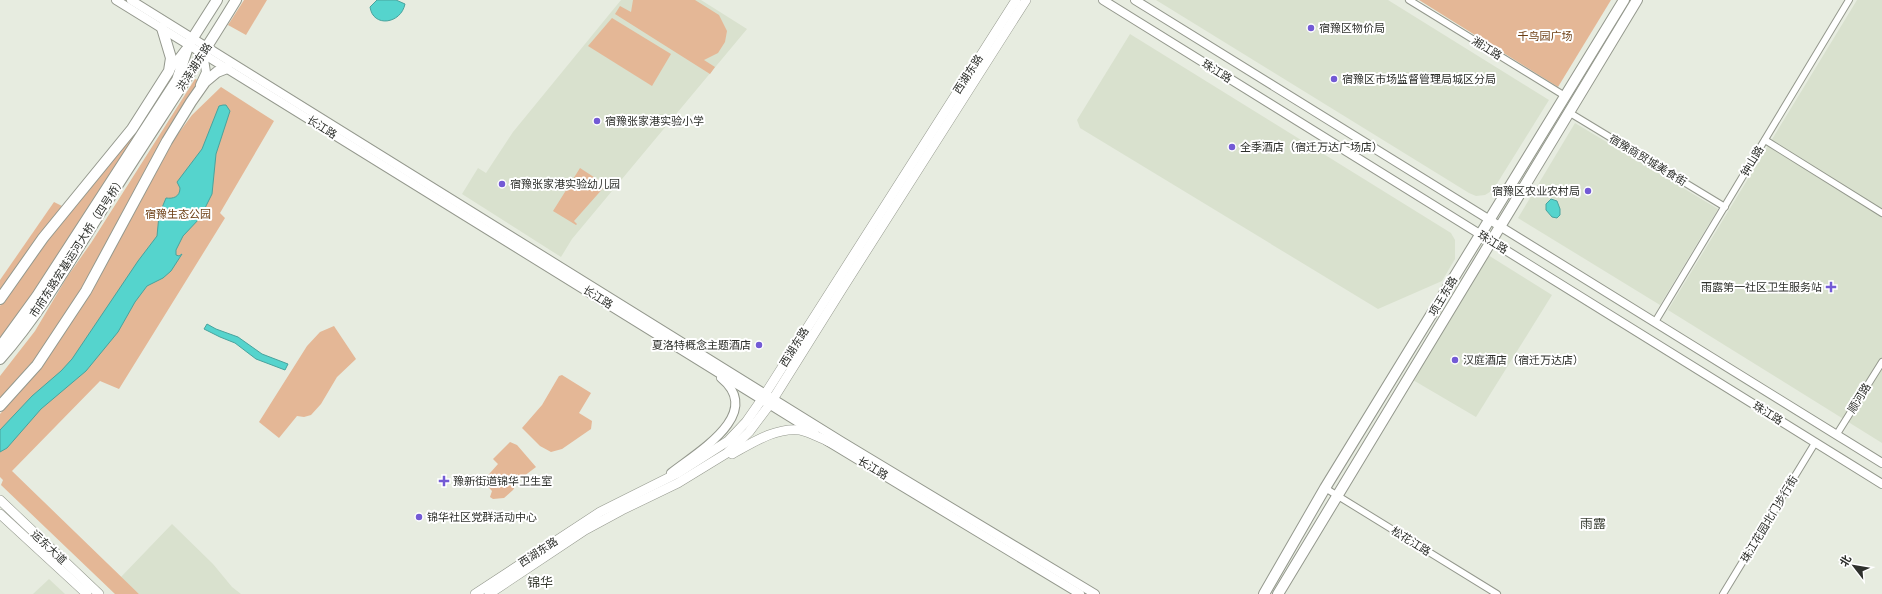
<svg xmlns="http://www.w3.org/2000/svg" width="1882" height="594" font-family="'Asap Condensed','Noto Sans SC',sans-serif">
<rect width="100%" height="100%" fill="#e7ece0"/>
<g fill="#d9e1ce">
<polygon points="621,0 701,0 747,29 572,239 561,257 462,194 478,168 486,173 513,132"/>
<polygon points="1156,0 1388,0 1549,100 1493,190 1485,195 1476,196 1469,193"/>
<polygon points="1857,0 1882,0 1882,443 1668,310"/>
<polygon points="1130,34 1451,233 1455,240 1455,259 1442,281 1378,309 1080,128 1077,120"/>
<polygon points="1575,123 1718,209 1660,305 1518,218"/>
<polygon points="1488,255 1552,295 1476,417 1413,380"/>
<polygon points="172,524 213,564 232,587 241,594 139,594 121,577"/>
<polygon points="49,579 65,594 33,594"/>
</g>
<g fill="#e4b796">
<polygon points="244,0 267,0 246,35 228,25"/>
<polygon points="633,0 695,0 719,15 727,31 725,42 718,53 704,60 715,67 710,74 615,14 620,6 631,12"/>
<polygon points="1419,0 1611,0 1558,87"/>
<polygon points="612,18 671,54 652,86 588,46"/>
<polygon points="173,74 175,78 21,312 0,338 0,306 18,278 54,231 85,195 126,144"/>
<polygon points="195,79 198,80 198,83 99,265 41,353 0,402 0,376 35,331 67,277 91,243"/>
<polygon points="221,87 274,121 220,213 225,218 119,389 100,381 12,471 139,594 115,594 1,485 3,480 0,477 0,414 23,387 169,146 192,115"/>
<polygon points="580,168 609,187 608,189 605,186 574,221 577,224 576,225 553,211"/>
<polygon points="54,202 62,206 0,291 0,280"/>
<polygon points="334,326 356,359 337,377 321,404 311,415 304,417 297,416 279,438 259,422 307,346 320,332"/>
<polygon points="562,375 591,393 579,413 592,421 591,429 562,449 551,452 540,446 522,428 542,405 559,376"/>
<polygon points="510,442 517,445 536,467 519,480 513,490 504,498 493,499 490,497 492,491 483,481 498,464 493,459"/>
</g>
<g fill="#55d4cd" stroke="#49a39d">
<path d="M 377,0 L 396,0 L 405,4 C 401,24 373,28 370,7 Z"/>
<path d="M 223,105 L 226,105 L 230,111 L 216,154 L 212,194 L 200,218 L 183,236 L 176,250 L 176,255 L 179,256 L 182,254 L 171,271 L 163,278 L 147,286 L 135,302 L 118,332 L 86,371 L 41,409 L 7,448 L 0,452 L 0,430 L 32,396 L 61,371 L 72,359 L 138,261 L 157,236 L 159,215 L 166,198 C 173,199 180,197 180,188 L 177,182 L 202,149 L 219,106 Z"/>
<polygon points="1551,199 1557,201 1560,209 1560,215 1557,218 1552,217 1546,210 1546,204"/>
<polygon points="207,324 216,329 238,337 262,354 288,364 285,370 256,359 235,343 220,337 204,329"/>
</g>
<g fill="none" stroke-linecap="round" stroke-linejoin="round">
<defs>
<g id="minor">
<polyline points="1409,0 1565,96"/>
<polyline points="1570,113 1725,207"/>
<polyline points="1765,140 1882,213"/>
<polyline points="1655,322 1849,0"/>
<polyline points="1837,434 1882,362"/>
<polyline points="1325,488 1497,594"/>
<polyline points="1723,594 1815,443"/>
</g>
<g id="tertiary">
<polyline points="116,0 814,432"/>
<polyline points="131,0 841,441 1095,594"/>
<polyline points="1103,0 1882,484"/>
<polyline points="1135,0 1882,463"/>
<polyline points="169,71 185,50"/>
<polyline points="200,85 206,72 203,53"/>
<polyline points="827,441 1080,594"/>
<path d="M 671,473 C 696,453 765,414 721,378"/>
</g>
<g id="secondary">
<path d="M 732,454 C 752,443 776,427 800,430 C 810,432 822,439 832,443"/>
<polyline points="0,500 99,594"/>
<polyline points="0,514 87,594"/>
<polyline points="475,594 600,512 678,473 728,441 746,422 762,399 1016,0"/>
<polyline points="489,594 585,530 622,510 678,483 727,453 749,432 770,404 842,289 1026,0"/>
</g>
<g id="primary">
<polyline points="0,299 43,238 132,129 169,71 171,58 162,28"/>
<polyline points="0,347 37,296 177,80 189,44 217,0"/>
<path d="M 0,359 C 44,309 76,250 112,194 C 153,129 196,66 236,0"/>
<polyline points="0,406 37,365 86,291 167,141 191,102 205,82 217,72 227,68"/>
<polyline points="1264,594 1325,488 1624,0"/>
<path d="M 1278,594 C 1397,395 1518,198 1637,0"/>
</g>
</defs>
<use href="#minor" stroke="#94988d" stroke-width="8"/>
<use href="#tertiary" stroke="#94988d" stroke-width="10"/>
<use href="#secondary" stroke="#94988d" stroke-width="10"/>
<use href="#primary" stroke="#94988d" stroke-width="12"/>
<use href="#minor" stroke="#fff" stroke-width="6"/>
<use href="#tertiary" stroke="#fff" stroke-width="8"/>
<use href="#secondary" stroke="#fff" stroke-width="9"/>
<use href="#primary" stroke="#fff" stroke-width="10"/>
</g>
<g fill="#735ad5" stroke="#fff" stroke-width="1.5">
<circle cx="1311" cy="28" r="4"/>
<circle cx="1334" cy="79" r="4"/>
<circle cx="597" cy="121" r="4"/>
<circle cx="1232" cy="147" r="4"/>
<circle cx="502" cy="184" r="4"/>
<circle cx="1588" cy="191" r="4"/>
<path d="M1829 281h4v4h4v4h-4v4h-4v-4h-4v-4h4z"/>
<circle cx="759" cy="345" r="4"/>
<circle cx="1455" cy="360" r="4"/>
<path d="M442 475h4v4h4v4h-4v4h-4v-4h-4v-4h4z"/>
<circle cx="419" cy="517" r="4"/>
</g>
<g text-anchor="middle" dominant-baseline="central" stroke-width="4" stroke-linejoin="round" paint-order="stroke">
<g font-size="11" fill="#2e302c" stroke="#fff" text-anchor="start">
<text x="1319" y="28">宿豫区物价局</text>
<text x="1342" y="79">宿豫区市场监督管理局城区分局</text>
<text x="605" y="121">宿豫张家港实验小学</text>
<text x="1240" y="147">全季酒店（宿迁万达广场店）</text>
<text x="510" y="184">宿豫张家港实验幼儿园</text>
<text x="1580" y="191" text-anchor="end">宿豫区农业农村局</text>
<text x="1822" y="287" text-anchor="end">雨露第一社区卫生服务站</text>
<text x="751" y="345" text-anchor="end">夏洛特概念主题酒店</text>
<text x="1463" y="360">汉庭酒店（宿迁万达店）</text>
<text x="453" y="481">豫新街道锦华卫生室</text>
<text x="427" y="517">锦华社区党群活动中心</text>
</g>
<g font-size="11" fill="#6d3f14" stroke="#fff">
<text x="1545" y="36">千鸟园广场</text>
<text x="178" y="214">宿豫生态公园</text>
</g>
<g font-size="11" fill="#2e302c" stroke="#fff">
<text transform="translate(1487 48) rotate(32)">湘江路</text>
<text transform="translate(194 67) rotate(-57)">洪泽湖东路</text>
<text transform="translate(1217 71) rotate(32)">珠江路</text>
<text transform="translate(968 74) rotate(-57)">西湖东路</text>
<text transform="translate(322 127) rotate(32)">长江路</text>
<text transform="translate(1648 160) rotate(31)">宿豫商贸城美食街</text>
<text transform="translate(1752 161) rotate(-59)">钟山路</text>
<text transform="translate(1493 242) rotate(32)">珠江路</text>
<text transform="translate(77 247) rotate(-57)">市府东路宏基运河大桥（四号桥）</text>
<text transform="translate(1443 296) rotate(-59)">项王东路</text>
<text transform="translate(598 297) rotate(32)">长江路</text>
<text transform="translate(794 347) rotate(-58)">西湖东路</text>
<text transform="translate(1859 398) rotate(-58)">顺河路</text>
<text transform="translate(1768 413) rotate(32)">珠江路</text>
<text transform="translate(873 468) rotate(31)">长江路</text>
<text transform="translate(1769 519) rotate(-59)">珠江花园北门步行街</text>
<text transform="translate(1411 541) rotate(32)">松花江路</text>
<text transform="translate(49 547) rotate(43)">运东大道</text>
<text transform="translate(538 552) rotate(-33)">西湖东路</text>
</g>
<g font-size="13" fill="#3a3e34" stroke="#fff">
<text x="1593" y="523">雨露</text>
<text x="540" y="582">锦华</text>
</g>
</g>
<g transform="translate(1854 566) rotate(301)" stroke="#ffffff" stroke-width="3" paint-order="stroke">
<path d="M0-3L7 15L0 10L-7 15Z" fill="#2e302c"/>
<text y="-6" font-size="11" font-weight="bold" text-anchor="middle" fill="#2e302c">北</text>
</g>
</svg>
